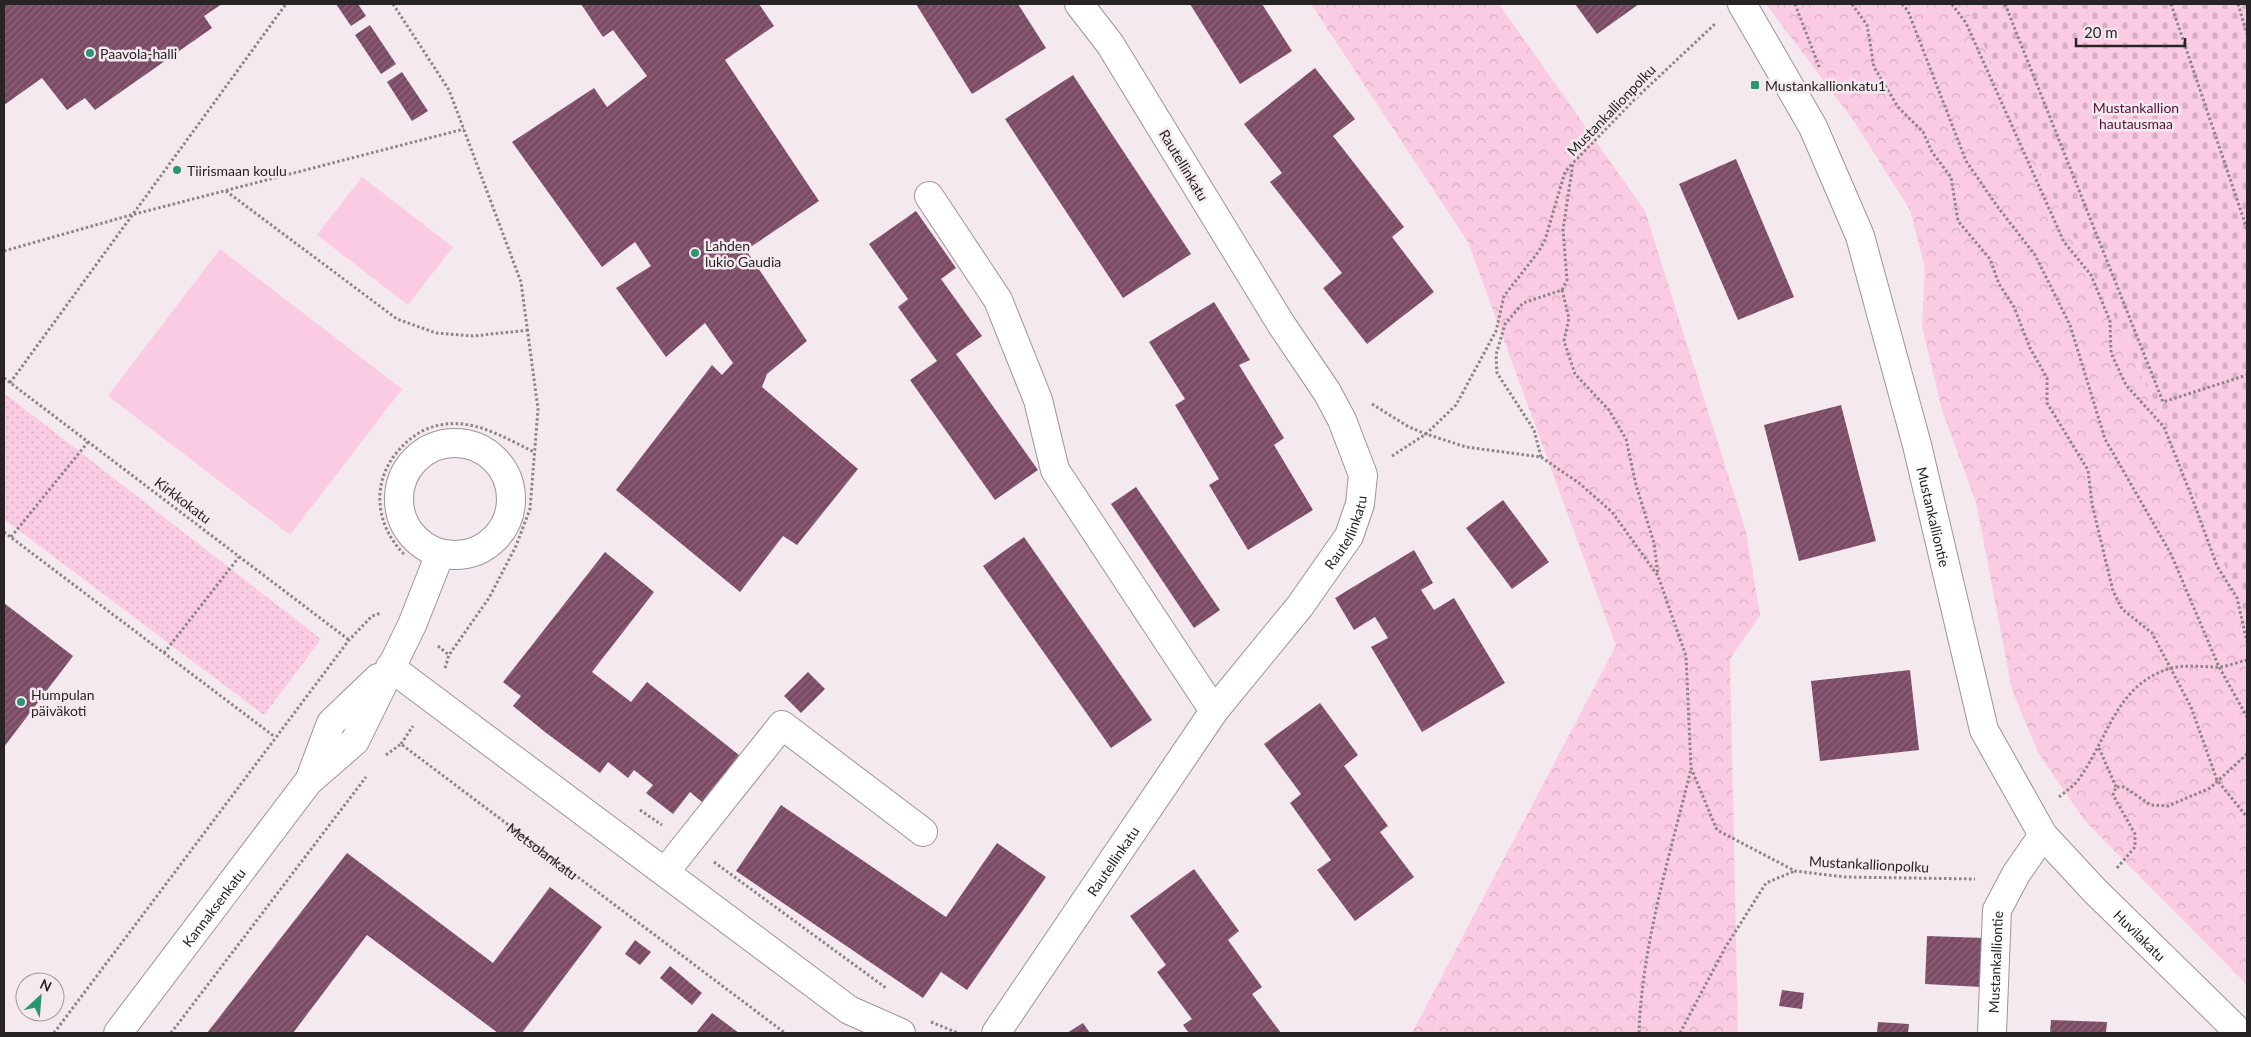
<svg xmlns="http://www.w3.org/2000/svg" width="2251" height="1037" font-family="Lato,sans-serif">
<defs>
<pattern id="green-dots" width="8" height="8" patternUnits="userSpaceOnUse" patternTransform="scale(1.25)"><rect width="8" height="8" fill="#facbe3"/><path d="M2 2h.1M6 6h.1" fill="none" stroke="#d6aec3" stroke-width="1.8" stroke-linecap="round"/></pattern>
<pattern id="forest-crowns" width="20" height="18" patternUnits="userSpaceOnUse" patternTransform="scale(1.25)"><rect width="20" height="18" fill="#facbe3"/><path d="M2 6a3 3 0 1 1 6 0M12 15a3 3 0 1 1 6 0" fill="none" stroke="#d6aec3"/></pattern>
<pattern id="cemetery-stones" width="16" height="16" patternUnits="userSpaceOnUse" patternTransform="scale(1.25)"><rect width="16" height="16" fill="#facbe3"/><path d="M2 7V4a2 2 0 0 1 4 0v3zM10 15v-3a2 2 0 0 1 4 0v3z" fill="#d6aec3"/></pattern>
<pattern id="building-hatch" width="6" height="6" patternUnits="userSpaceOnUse" patternTransform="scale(1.25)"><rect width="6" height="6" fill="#7c4a65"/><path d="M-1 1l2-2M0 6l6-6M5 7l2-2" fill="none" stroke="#8c677b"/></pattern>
</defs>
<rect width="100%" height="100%" fill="#f4e9ee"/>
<polygon fill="url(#green-dots)" points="4,393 321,639 264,715 4,519"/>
<g fill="url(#forest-crowns)">
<polygon points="1311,4 1499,4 1645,211 1746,532 1760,615 1730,659 1738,1033 1412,1033 1616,646 1468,242"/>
<polygon points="1766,4 1966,4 2030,152 2107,301 2165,425 2238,596 2247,627 2247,985 2085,821 2039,754 2012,690 1976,502 1942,410 1922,327 1925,268 1910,210 1853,120"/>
</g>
<polygon fill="url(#cemetery-stones)" points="1966,4 2247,4 2247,627 2238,596 2165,425 2107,301 2030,152"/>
<g fill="#facbe3">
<polygon points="362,177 453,247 408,305 317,235"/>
<polygon points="220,249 402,389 290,535 108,396"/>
</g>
<g fill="url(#building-hatch)">
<polygon points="4,4 222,4 204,16 212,28 95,110 85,98 67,110 42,78 4,105"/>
<polygon points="336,4 358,4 366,16 351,26"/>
<polygon points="581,4 759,4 774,26 725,60 819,201 746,250 807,341 767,374 762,387 858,469 797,545 783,536 740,592 616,490 712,365 722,375 733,363 705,323 666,357 616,288 651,266 635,242 602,267 512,142 594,88 607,107 647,76 613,30 603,37"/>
<polygon points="916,4 1018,4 1046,48 972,94"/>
<polygon points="1190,4 1262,4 1292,51 1240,84"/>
<polygon points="1575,4 1639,4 1597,34"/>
<polygon points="370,25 396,64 381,74 355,35"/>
<polygon points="1315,68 1355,119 1333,136 1404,227 1392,237 1434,292 1367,344 1323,288 1342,273 1270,182 1282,173 1244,124"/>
<polygon points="402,72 428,111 412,121 387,82"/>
<polygon points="1073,75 1191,254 1123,298 1005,119"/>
<polygon points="1736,159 1794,297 1738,320 1679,184"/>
<polygon points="916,211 956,268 941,279 982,336 956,354 1038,470 995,500 910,380 937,361 898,307 908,299 869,244"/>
<polygon points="1214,302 1250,360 1239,365 1284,438 1274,445 1313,510 1248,550 1209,485 1219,479 1175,405 1185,399 1149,342"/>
<polygon points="1841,405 1876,541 1799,561 1764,425"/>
<polygon points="1136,487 1220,610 1194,628 1111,504"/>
<polygon points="1503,500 1549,562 1512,589 1466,528"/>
<polygon points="1024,537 1152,720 1111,748 983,566"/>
<polygon points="1414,550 1433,583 1421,590 1434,610 1454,598 1505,683 1422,732 1371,647 1388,638 1375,617 1354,630 1335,598"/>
<polygon points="605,552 654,592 592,672 631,702 647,682 739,755 702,802 690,792 673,814 646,793 653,785 634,770 628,778 608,762 600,773 545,732 513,706 521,696 503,682"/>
<polygon points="4,603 73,656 4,747"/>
<polygon points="1910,670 1919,750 1820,761 1811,681"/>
<polygon points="808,672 825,689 801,713 784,696"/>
<polygon points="1320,703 1358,755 1344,766 1388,826 1380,832 1414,877 1355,921 1317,870 1331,860 1290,803 1301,794 1264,744"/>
<polygon points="781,805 946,917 997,843 1046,877 967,990 941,972 923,998 736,871"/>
<polygon points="347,853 493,963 550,887 602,927 522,1033 498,1033 367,935 293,1033 207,1033"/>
<polygon points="1194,869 1239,931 1228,940 1262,987 1252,994 1281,1033 1189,1033 1183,1025 1192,1019 1157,972 1166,965 1130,916"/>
<polygon points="1927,936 1984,938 1981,987 1925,984"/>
<polygon points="635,940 651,952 640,965 625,954"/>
<polygon points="670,966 702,993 692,1005 660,978"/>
<polygon points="1782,990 1804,993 1802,1009 1779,1006"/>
<polygon points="712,1013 739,1033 696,1033"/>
<polygon points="2051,1020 2107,1022 2106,1033 2050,1033"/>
<polygon points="1878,1022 1909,1024 1908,1033 1877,1033"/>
<polygon points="1083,1023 1090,1033 1067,1033"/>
</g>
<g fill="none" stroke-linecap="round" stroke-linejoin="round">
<defs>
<g id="minor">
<path id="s2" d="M 1742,4 L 1813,127 L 1860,236 L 1917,445 L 1984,730 L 2043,835 L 2095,891 L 2240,1033"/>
<polyline points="929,196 998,300 1038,400 1055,470 1214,711"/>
<circle cx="455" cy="499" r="56"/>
<polyline points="390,667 849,1010 901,1033"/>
<polyline points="310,779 331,723 378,678"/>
<polyline points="665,872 782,725 923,832"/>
<path id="s3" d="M 118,1033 L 308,782 L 355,741 L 412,625 L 440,554"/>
<path id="s4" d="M 996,1033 L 1214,711 L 1300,606 L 1349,536 L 1360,504 L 1363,475 L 1342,420 L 1327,392 L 1281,324 L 1110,44 L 1079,4"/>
<path id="s5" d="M 1992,1033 L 1997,910 L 2016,874 L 2043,835"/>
</g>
</defs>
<use href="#minor" stroke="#9d9398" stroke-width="30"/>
<g stroke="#8c8588" stroke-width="3" stroke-dasharray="2.5 2.5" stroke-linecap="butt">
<polyline points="393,4 449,90 521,282 538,409 530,509 516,546 489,598 449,655 445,668"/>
<polyline points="1795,4 1820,69"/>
<polyline points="1852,4 1867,25 1874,67 1898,107 1923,132 1932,152 1951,177 1958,221 1990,259 1999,284 2014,307 2030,348 2047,378 2047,403 2088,470 2092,504 2113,591 2122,609 2152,633 2191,707 2217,780 2247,817"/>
<polyline points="1902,4 1908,11 1966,161 1997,206 2035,255 2070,325 2105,439 2171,554 2219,667 2247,717"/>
<polyline points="1952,4 1966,23 2064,242 2091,275 2110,321 2111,353 2126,385 2164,427 2191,495 2217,566 2237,598 2247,642"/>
<polyline points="2005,4 2163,402 2247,375"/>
<polyline points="2171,4 2247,229"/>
<polyline points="2238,4 2247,34"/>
<polyline points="226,191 397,319 436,333 473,336 529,330"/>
<polyline points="4,251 131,215 464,129"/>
<polyline points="1562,290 1569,318 1564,341 1575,374 1609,410 1626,439 1636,485 1654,543 1658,575"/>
<polyline points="4,378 349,640"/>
<polyline points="10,383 286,4"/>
<polyline points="1372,404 1409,427 1426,434 1466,447 1541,457 1579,483 1612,512 1658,576 1686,656 1691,768 1717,830 1795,871 1845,877 1975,879"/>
<polyline points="1392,456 1426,434 1456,405 1496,331 1504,296 1539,251 1545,240 1565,172 1572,164"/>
<polyline points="1541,457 1534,430 1497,373 1496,355 1505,324 1523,303 1562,290 1567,280 1563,230 1573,163 1634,100 1716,23"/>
<polyline points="4,532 275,737"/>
<polyline points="11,537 88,442"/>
<path d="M 404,554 C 375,525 371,482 398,451 C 409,438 423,428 440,425 C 474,418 505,438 534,452"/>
<polyline points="438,646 449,655"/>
<polyline points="164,653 239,557"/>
<polyline points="401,744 413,726"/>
<polyline points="2099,748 2116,787"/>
<path id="s1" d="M 386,755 L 401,744 L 785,1033"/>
<path d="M 2059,797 C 2066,791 2074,786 2079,779 C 2108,738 2116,686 2168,669 C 2184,664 2201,667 2217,667 C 2227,667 2238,662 2247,660"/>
<polyline points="640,810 662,825"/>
<polyline points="714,862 886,988"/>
<polyline points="2117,868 2135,847 2135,834 2113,795 2116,787 2124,787 2151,805 2168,806 2210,788 2247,754"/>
<polyline points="931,1022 958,1033"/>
<polyline points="54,1033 349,640 372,616 381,613"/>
<polyline points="171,1033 366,777"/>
<path d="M 1639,1033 C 1642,944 1670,855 1691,769"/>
<polyline points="1680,1033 1725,948 1766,883 1795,871"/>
</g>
<use href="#minor" stroke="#fff" stroke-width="28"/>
</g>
<g fill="#2a9473" stroke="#f4e9ee" stroke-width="2">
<circle cx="90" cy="53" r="5"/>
<rect x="1750" y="80" width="10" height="10" rx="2.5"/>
<circle cx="177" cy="170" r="5"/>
<circle cx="695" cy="253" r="5"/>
<circle cx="21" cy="702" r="5"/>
</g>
<g text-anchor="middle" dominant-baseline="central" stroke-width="5" stroke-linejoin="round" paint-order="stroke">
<g font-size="14" fill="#282426" stroke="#f4e9ee" text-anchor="start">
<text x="100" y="53">Paavola-halli</text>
<text x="1765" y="85">Mustankallionkatu1</text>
<text x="187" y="170">Tiirismaan koulu</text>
<text x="705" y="245">Lahden<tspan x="705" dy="16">lukio Gaudia</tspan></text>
<text x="31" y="694">Humpulan<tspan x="31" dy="16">päiväkoti</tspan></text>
</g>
<g font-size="14" fill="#53113b" stroke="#f4e9ee">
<text x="2136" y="107">Mustankallion<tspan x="2136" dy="16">hautausmaa</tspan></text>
</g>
<g font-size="14" fill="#282426" stroke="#f4e9ee">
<text transform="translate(1611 110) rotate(-46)">Mustankallionpolku</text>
<text transform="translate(1184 165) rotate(59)">Rautellinkatu</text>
<text transform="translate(183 500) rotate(37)">Kirkkokatu</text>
<text stroke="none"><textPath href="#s2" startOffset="551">Mustankalliontie</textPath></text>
<text stroke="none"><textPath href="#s4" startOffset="612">Rautellinkatu</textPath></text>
<text stroke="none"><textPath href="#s1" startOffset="196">Metsolankatu</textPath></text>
<text stroke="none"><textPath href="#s4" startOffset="208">Rautellinkatu</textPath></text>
<text transform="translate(1869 864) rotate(3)">Mustankallionpolku</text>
<text stroke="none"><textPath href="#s3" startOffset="158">Kannaksenkatu</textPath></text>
<text stroke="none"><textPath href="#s2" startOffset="1030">Huvilakatu</textPath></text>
<text stroke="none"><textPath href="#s5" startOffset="71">Mustankalliontie</textPath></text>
</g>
</g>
<rect width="2251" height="1037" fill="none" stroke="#282426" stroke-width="10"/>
<g transform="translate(40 997) rotate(26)"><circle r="24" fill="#f4e9ee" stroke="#a29a9e"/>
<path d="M0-4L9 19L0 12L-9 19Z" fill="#2a9473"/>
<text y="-8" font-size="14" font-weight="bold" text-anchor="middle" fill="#282426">N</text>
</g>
<path d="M2076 38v8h109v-8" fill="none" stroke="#282426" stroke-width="2.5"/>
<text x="2084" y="38" font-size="15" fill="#282426" stroke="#f4e9ee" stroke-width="4" paint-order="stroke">20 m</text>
</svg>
